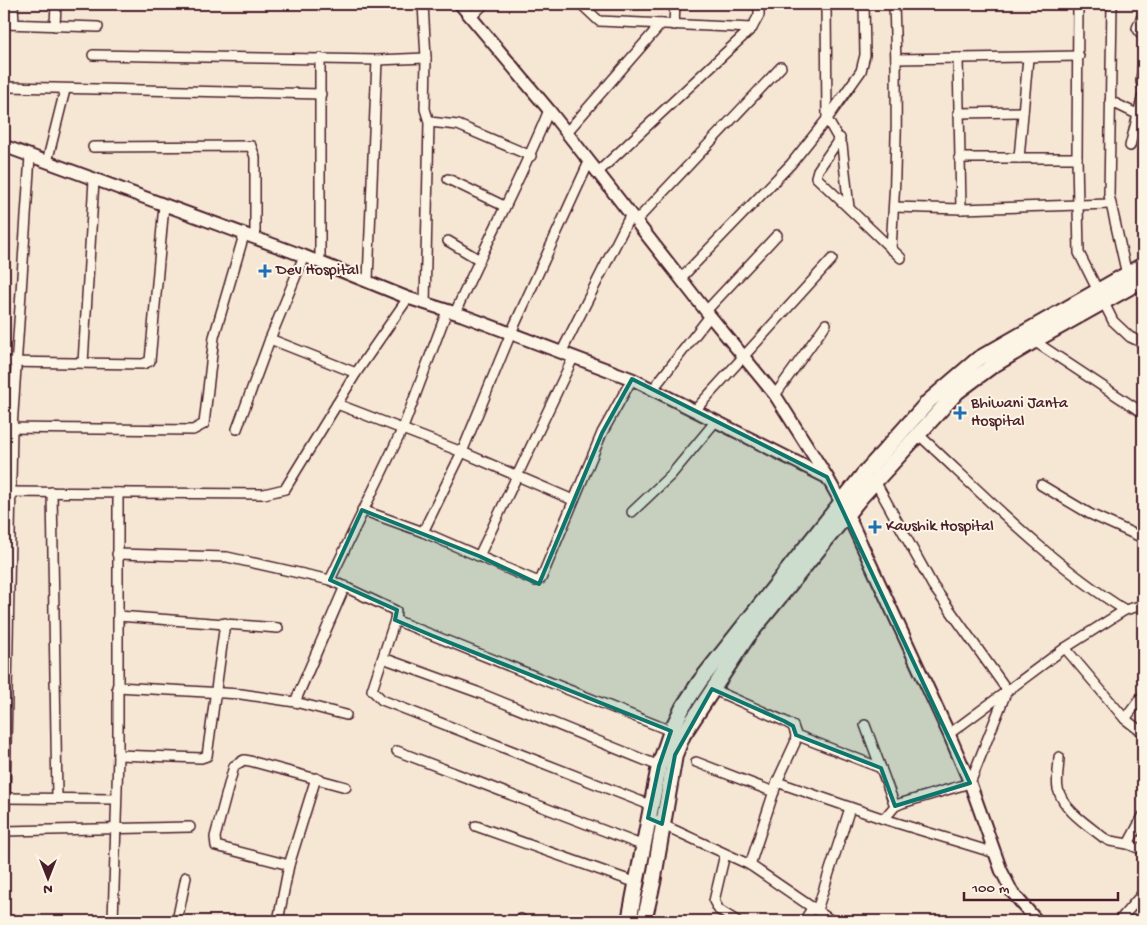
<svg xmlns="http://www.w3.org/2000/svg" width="1147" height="925" font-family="'Gochi Hand',sans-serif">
<rect width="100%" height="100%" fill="#f6e6d4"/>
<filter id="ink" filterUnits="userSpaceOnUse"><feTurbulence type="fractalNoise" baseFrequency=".02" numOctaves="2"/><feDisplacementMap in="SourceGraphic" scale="10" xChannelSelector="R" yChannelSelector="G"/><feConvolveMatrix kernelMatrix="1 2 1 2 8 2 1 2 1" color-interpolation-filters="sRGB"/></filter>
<g filter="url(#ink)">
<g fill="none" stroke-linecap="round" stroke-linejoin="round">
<defs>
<g id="minor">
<polyline points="13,4 14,24"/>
<polyline points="423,4 426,58 425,109 429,122 425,304"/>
<polyline points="581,4 599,21 752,28"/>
<polyline points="826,4 827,119 842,145 849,208"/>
<polyline points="1078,4 1077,158 1079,253 1113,321 1130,337 1143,343"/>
<polyline points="1112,4 1109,195 1127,275"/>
<polyline points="1143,14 1137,28 1143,37"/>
<polyline points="471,17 484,4"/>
<polyline points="4,24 98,27"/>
<polyline points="674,25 675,4"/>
<polyline points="55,26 56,4"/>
<polyline points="93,55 377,60 426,58"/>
<polyline points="320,58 320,263"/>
<polyline points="958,58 961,209"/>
<polyline points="896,59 1079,56"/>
<polyline points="1143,65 1141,81 1143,88"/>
<polyline points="8,87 321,94"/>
<polyline points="1110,101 1143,117"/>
<polyline points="958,113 1023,112"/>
<polyline points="429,122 458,125 531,156"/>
<polyline points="567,132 661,24"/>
<polyline points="840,138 818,170 816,177 901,258"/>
<polyline points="1130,146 1143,95"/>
<polyline points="93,147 251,146 255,157 255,238"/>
<polyline points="959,158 1077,158"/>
<polyline points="1019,158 1028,58"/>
<polyline points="47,162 65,90"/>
<polyline points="597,173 752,28 759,15 759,4"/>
<polyline points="448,179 504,206"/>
<polyline points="894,207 961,209 1110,204"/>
<polyline points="636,221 781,67"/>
<polyline points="448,241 478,259"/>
<path d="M 891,249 C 897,168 898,85 894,4"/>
<polyline points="681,278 791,164 827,119 861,71 865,55 864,4"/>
<polyline points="368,280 377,60"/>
<polyline points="447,311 403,428 330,580 396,611 395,620 372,690 382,700 650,805"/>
<polyline points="706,311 777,235"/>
<path d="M 455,313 C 485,245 521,179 549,110"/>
<polyline points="270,339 356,373"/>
<polyline points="1034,341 1143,413"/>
<polyline points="561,353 631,214"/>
<polyline points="4,362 143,364 150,361 164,205"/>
<polyline points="83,363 94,180"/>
<polyline points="653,389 710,316"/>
<polyline points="775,395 826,324"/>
<polyline points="337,404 462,452 573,500"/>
<polyline points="695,410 832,259"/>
<polyline points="4,428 193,430 204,424 214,337 244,235"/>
<polyline points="237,429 270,339 304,256"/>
<path d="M 918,434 C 984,495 1048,562 1125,610"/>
<polyline points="876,483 933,586 1007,690 970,783 902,803 895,806 884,819"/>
<polyline points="1041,485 1090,514 1143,538"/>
<polyline points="4,492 264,494 285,489 356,373 408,298"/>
<polyline points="52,492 57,797"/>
<polyline points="362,510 423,532 536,581 541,579 602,433 632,379"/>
<polyline points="632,512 671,475 715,422"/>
<polyline points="423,532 462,452 511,333 589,162"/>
<polyline points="117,554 227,557 330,580"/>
<polyline points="479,556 573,358"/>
<polyline points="118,616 278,628"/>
<polyline points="395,620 671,731"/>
<polyline points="1065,648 1125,719 1143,695"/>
<polyline points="383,658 477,692 659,766"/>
<polyline points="117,687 241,694 295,702 346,715"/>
<polyline points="712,689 784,721 793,726 796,735 795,743 777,782 750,865"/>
<polyline points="295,702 345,586"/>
<polyline points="1125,719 1143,733"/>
<polyline points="865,725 895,806"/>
<polyline points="949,734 1065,648 1125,610 1143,605"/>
<polyline points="796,735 881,768"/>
<polyline points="397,751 644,846"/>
<polyline points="118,755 201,758 207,756 225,623"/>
<path d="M 1059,757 C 1059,767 1056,780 1058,789 C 1064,811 1088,825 1104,838 L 1110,841 L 1128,844"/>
<polyline points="696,762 774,792"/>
<polyline points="777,782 884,819 995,853"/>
<polyline points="4,798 115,799"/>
<polyline points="1143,816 1128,844 1143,850"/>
<polyline points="648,818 750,865 832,921"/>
<polyline points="476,826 637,883"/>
<polyline points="4,831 190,827"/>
<polyline points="4,851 12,428 30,156"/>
<polyline points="725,854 714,901 719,910 737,921"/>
<polyline points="289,865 216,846 215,837 234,766 244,760 250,761 346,787"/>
<polyline points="817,910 850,808"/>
<polyline points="113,921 118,755 118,493"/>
<polyline points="177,921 186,877"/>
<polyline points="278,921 289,865 316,778"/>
<polyline points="520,921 521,919"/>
<polyline points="804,921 813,907"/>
<polyline points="1119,921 1143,893"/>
</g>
<g id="tertiary">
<polyline points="460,4 549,110 706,311 775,395 827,477 847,513 949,734 970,783 1001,870 1012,892 1037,921"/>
<polyline points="4,146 304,256 408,298 462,315 632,379 826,477"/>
</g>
<g id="primary">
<polyline points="629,921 659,766 671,731 683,707 700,681 862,476 929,401 978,359 1143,265"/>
<polyline points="644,921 653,883 675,755 683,735 748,636 861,497 957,392 992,366 1034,341 1143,280"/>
</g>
</defs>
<use href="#minor" stroke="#4a1f2b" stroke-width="12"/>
<use href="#tertiary" stroke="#4a1f2b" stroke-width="15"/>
<use href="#primary" stroke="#4a1f2b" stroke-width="18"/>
<use href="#minor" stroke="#fcf5e5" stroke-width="9"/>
<use href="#tertiary" stroke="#fcf5e5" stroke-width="11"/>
<use href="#primary" stroke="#fcf5e5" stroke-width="14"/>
</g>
</g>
<path fill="#0f766e" fill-opacity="0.2" stroke="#0f766e" stroke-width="4" stroke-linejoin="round" d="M 632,379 L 827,477 L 970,783 L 895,806 L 881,768 L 796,735 L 793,726 L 784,721 L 712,689 L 675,755 L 662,824 L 648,818 L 659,766 L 671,731 L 433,636 L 395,620 L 397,610 L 330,580 L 362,510 L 479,556 L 539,584 L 602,433 Z"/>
<g fill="#1f6fb2" stroke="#fcf5e5" stroke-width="2">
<path d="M262.5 263.5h5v5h5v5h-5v5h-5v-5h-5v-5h5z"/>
<path d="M957.5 405.5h5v5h5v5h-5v5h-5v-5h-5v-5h5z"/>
<path d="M872.5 519.5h5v5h5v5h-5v5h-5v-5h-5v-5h5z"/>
</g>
<g text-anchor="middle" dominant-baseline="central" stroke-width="4" stroke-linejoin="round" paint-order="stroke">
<g font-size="16" fill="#4a1f2b" stroke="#fcf5e5" text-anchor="start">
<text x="276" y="271">Dev Hospital</text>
<text x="971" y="404">Bhiwani Janta<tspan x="971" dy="18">Hospital</tspan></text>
<text x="886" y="527">Kaushik Hospital</text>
</g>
</g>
<rect width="1147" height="925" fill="none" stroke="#fcf5e5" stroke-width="20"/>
<rect x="10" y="10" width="1127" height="905" fill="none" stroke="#4a1f2b" stroke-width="2" filter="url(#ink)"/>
<g transform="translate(48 878) rotate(180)" stroke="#fcf5e5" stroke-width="4" paint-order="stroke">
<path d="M0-4L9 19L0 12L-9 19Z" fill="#4a1f2b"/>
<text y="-8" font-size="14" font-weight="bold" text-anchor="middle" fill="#4a1f2b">N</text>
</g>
<path d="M964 892v8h154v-8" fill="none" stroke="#4a1f2b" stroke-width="2.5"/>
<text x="972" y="892" font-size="15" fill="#4a1f2b" stroke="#fcf5e5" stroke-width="4" paint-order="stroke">100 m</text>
</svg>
